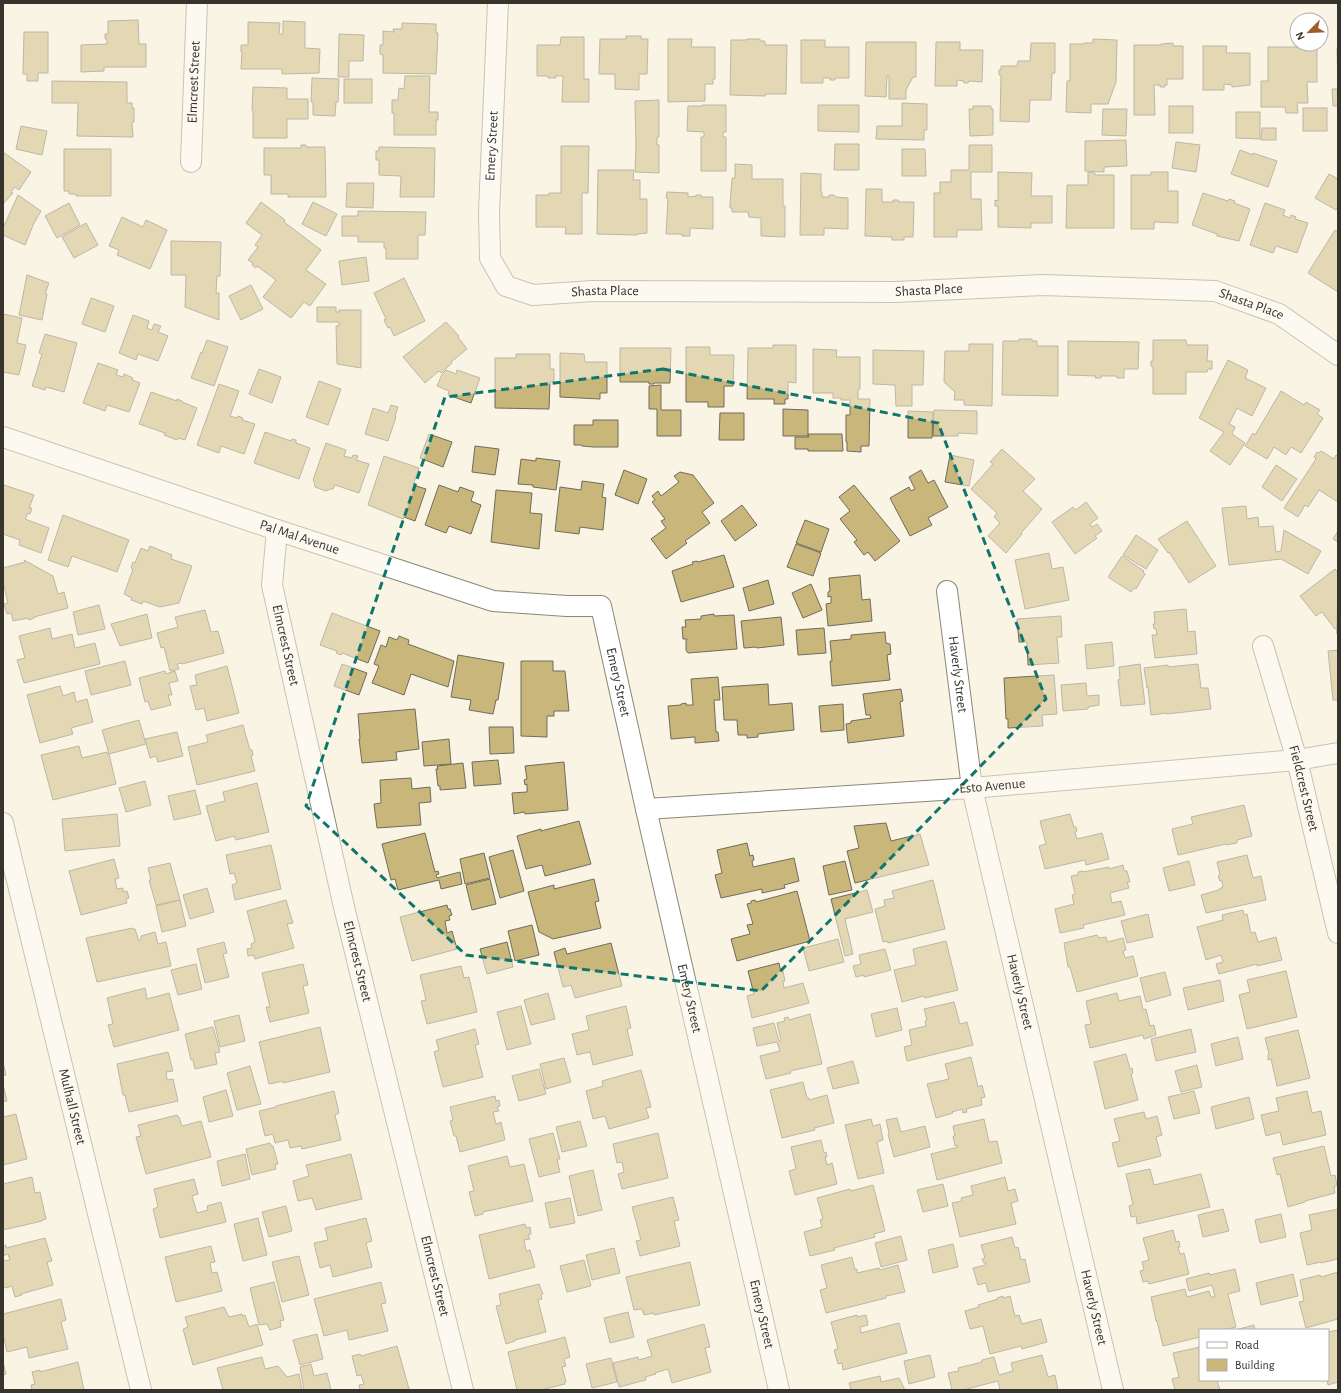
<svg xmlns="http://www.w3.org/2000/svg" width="1341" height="1393" font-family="'Alegreya Sans',sans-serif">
<rect width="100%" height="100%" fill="#f9f4e3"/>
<g fill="#c9b67a" stroke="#706c5d">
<polygon points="138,20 139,44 146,44 146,67 104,67 104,71 81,72 81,45 107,44 107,39 105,39 105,34 108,34 108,21"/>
<polygon points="283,21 305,22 305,48 320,49 319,73 282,74 282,69 241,69 242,52 241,52 241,45 248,45 248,22 280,23 279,34 283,34"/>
<polygon points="402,23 436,24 436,33 438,33 436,74 383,73 383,55 380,54 380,45 383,45 383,31 394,32 393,29 402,29"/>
<polygon points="24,32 48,32 48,73 38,73 38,81 27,81 27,74 23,74"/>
<polygon points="339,34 364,35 363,61 349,61 349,77 338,77"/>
<polygon points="626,36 641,36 641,39 648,39 647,74 639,74 639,90 615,89 615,74 599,74 600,39 626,39"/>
<polygon points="561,37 584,37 584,79 589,79 589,102 562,102 563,76 555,76 556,78 548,78 548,76 537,76 537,45 560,45"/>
<polygon points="668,39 692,39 691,47 715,47 715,79 713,79 713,84 705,84 705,101 668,102"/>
<polygon points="747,39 760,39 760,41 765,41 765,45 787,45 786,94 765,94 765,96 730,95 731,40 746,40"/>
<polygon points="1093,39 1117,40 1116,82 1108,104 1091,104 1091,113 1066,112 1067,81 1070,81 1070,44 1084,44 1084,43 1093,43"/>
<polygon points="801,40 825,40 825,47 849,47 849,78 835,78 835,80 830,80 830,78 823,78 823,83 801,83"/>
<polygon points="866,42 916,42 916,77 913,77 906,90 906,99 889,99 889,76 887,76 886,97 865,96"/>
<polygon points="936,42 960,42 960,50 983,50 982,82 969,81 968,83 964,83 964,81 957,80 957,86 935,86"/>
<polygon points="1031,43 1055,43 1055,73 1052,73 1051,100 1030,100 1029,122 1000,121 1001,75 999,75 999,70 1001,70 1001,66 1017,66 1018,61 1030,61"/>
<polygon points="1173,43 1173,46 1183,46 1183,79 1167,79 1167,85 1165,85 1165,87 1160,87 1160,85 1154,85 1155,115 1134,115 1134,45 1161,45 1161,44"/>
<polygon points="1203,46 1227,46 1226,53 1250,53 1250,85 1232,87 1232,85 1224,84 1224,90 1203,90"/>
<polygon points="1268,47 1317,47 1317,82 1307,82 1308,103 1297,103 1298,113 1286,113 1285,107 1261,107 1261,81 1268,81"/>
<polygon points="1337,48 1338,48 1338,106 1333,106 1332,89 1338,89"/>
<polygon points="405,76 430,76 429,112 438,112 438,120 436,120 436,135 394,135 394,113 392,113 392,100 398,100 399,88 404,89"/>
<polygon points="312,78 339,79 338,102 336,102 335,116 313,115 313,102 311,102"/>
<rect x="344" y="79" width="28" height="24"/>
<polygon points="52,81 127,82 127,103 132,103 132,108 134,108 134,122 132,122 133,137 77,136 78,103 52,103"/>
<polygon points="253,87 287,88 287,99 308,99 308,119 287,119 287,138 253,138 253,111 252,110"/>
<polygon points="659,100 659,137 657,137 657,145 659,145 659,173 635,172 636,145 635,101"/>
<polygon points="902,103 927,104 927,130 924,130 924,140 876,139 877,126 902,126"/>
<polygon points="702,105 726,105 726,132 723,132 723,137 726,137 726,171 701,171 701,137 704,137 704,132 687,131 688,106 702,106"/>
<polygon points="818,105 859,105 859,132 818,131"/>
<polygon points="973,106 991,106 991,109 993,109 993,135 970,136 969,109 973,109"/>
<rect x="1169" y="106" width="24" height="27"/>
<rect x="1303" y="108" width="24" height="23"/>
<polygon points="1103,109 1127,109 1126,136 1102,135"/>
<polygon points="1236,112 1260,112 1260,139 1236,138"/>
<polygon points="21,126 47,131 42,155 16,149"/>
<polygon points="1262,128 1276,128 1276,140 1261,140"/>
<polygon points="1126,140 1127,166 1104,167 1104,172 1085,171 1085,141"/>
<polygon points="1176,142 1200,145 1196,172 1172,168"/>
<polygon points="835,144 859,144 859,170 834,170"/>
<polygon points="301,145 306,145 306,147 325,147 326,197 288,197 288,194 271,194 271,175 264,175 264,148 301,148"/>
<polygon points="969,145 992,145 992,172 971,172 971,199 981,199 982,230 957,230 957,237 934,237 934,193 940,193 940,182 951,182 951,170 969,170"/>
<polygon points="561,146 589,146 588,193 582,193 582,234 565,234 566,227 536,227 536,195 549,195 549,193 561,193"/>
<polygon points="379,147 435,148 434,197 400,197 401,176 379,175 379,160 376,160 376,151 379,151"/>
<polygon points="64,149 111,149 111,196 76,196 76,194 69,194 69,191 64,191"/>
<polygon points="902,149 925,149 926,176 902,176"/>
<polygon points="1240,150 1253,155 1253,153 1277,161 1268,187 1231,174"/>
<polygon points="3,152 31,172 19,190 15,187 11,192 13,193 3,204"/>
<polygon points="735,164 752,165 752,179 783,179 783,206 785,206 785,237 761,236 761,218 749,217 748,212 732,212 732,208 730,208 730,203 732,178 735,178"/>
<polygon points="598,170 634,170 633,180 640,180 640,199 647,199 647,233 637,234 637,235 597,234"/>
<polygon points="998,172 1032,173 1031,196 1052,196 1052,223 1031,223 1031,228 998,227 998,206 995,206 995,200 998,201"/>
<polygon points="1088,172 1095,173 1095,175 1114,175 1114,228 1066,228 1067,185 1088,185"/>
<polygon points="1151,172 1168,172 1168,191 1178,191 1178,223 1154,222 1154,229 1131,229 1131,175 1151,175"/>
<polygon points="801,173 821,174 821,192 822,192 822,197 829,197 829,195 834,195 835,197 848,198 848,229 824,228 824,235 800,235"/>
<polygon points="1329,174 1338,179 1338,206 1336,210 1315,198"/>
<polygon points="347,183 374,183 373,208 346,207"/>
<polygon points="866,189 882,189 882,202 893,202 893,200 898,200 899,202 914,202 913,237 904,237 904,240 892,240 892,237 865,236"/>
<polygon points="667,192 688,193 688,197 696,196 696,195 701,195 701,197 713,197 713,229 690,228 690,236 682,236 682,234 666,234 668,198 666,198"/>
<polygon points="1203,193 1228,201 1229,199 1235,201 1234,203 1250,209 1239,241 1217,236 1217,234 1192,225"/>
<polygon points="18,195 41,211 34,223 25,245 3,235 3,228"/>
<polygon points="261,202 285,220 284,222 321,250 306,270 326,284 310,306 304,302 291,318 263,297 276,280 257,266 256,268 252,265 253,263 248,260 258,247 255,245 262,235 246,223"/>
<polygon points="313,202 337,214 326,236 302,224"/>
<polygon points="69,203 80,225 57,238 45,216"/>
<polygon points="1265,203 1285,210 1283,215 1290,218 1291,215 1296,217 1295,219 1308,223 1297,253 1276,246 1273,253 1250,245"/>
<polygon points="358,211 426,212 425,235 418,235 418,259 386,259 386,248 384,248 384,242 358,242 358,236 342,236 342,216 358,216"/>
<polygon points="122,217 143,227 146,220 167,230 150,269 117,255 119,250 109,246"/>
<polygon points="86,223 98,245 74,258 62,237"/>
<polygon points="1335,230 1338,232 1338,292 1308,273"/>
<polygon points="171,241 221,242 220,276 217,276 216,293 219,293 219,320 185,307 186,275 171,275"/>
<polygon points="366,257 369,281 342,285 339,261"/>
<polygon points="27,275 49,283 45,294 47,294 42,320 19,315"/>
<polygon points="404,278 425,321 394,336 390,327 388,328 384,320 386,319 374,293"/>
<polygon points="251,285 263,309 241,320 229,296"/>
<polygon points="91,298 114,306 105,332 82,324"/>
<polygon points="317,307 336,307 336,312 339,312 339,310 361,310 361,368 337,364 336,326 339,326 339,322 317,322"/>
<polygon points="3,314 22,318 17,343 26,345 19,375 3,372"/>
<polygon points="133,315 149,321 147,328 152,330 154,324 161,326 158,332 168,336 158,361 138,354 136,360 119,353"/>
<polygon points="446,322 459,336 458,337 467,349 451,362 452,363 441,373 439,371 425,383 403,357"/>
<polygon points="45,334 77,343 64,392 46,387 45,390 32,386 42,354 39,353"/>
<polygon points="1019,339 1032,339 1032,341 1037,341 1037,346 1058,346 1058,396 1002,395 1003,341 1019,341"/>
<polygon points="207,340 228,347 214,386 191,378 201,352 202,353"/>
<polygon points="1153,340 1186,340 1187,345 1208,345 1207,361 1212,361 1212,369 1208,369 1207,372 1186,372 1186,394 1153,394 1153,367 1151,366 1151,361 1153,361"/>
<polygon points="1068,341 1139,342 1138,369 1124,369 1124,378 1117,378 1117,376 1101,376 1101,378 1095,378 1096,376 1068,375"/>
<polygon points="969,344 993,344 992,406 964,405 964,400 954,400 955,392 944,382 945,351 969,351"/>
<polygon points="773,345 796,345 796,383 788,382 788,399 785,399 785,404 774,404 774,399 747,399 748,348 773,348"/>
<polygon points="686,347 710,347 710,355 734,355 733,386 724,386 724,407 708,407 708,402 686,402"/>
<polygon points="620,348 671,348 670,383 654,383 654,384 649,384 649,382 620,382"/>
<polygon points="813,349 837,350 836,357 860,357 860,389 858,389 858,399 870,399 869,446 861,446 861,452 847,451 847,442 846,442 846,415 850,415 850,400 841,400 841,398 833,398 833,393 813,393"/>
<polygon points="873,350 924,351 923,385 912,385 912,406 896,406 895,385 873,384"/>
<polygon points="560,353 584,354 585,362 607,362 607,393 600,393 600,399 560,397"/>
<polygon points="516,354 550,354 550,369 554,369 554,382 550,382 549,409 495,408 495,358 516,358"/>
<polygon points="1228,360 1248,370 1245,378 1266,388 1252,416 1237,408 1229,424 1235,427 1232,434 1245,443 1230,465 1210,451 1224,432 1199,418"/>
<polygon points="98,363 118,370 116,375 123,377 124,374 133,378 132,380 140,383 129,412 107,405 105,411 83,403"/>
<polygon points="259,369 281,377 272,403 249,394"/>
<polygon points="446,370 456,374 457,370 480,378 471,403 448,395 449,391 437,386 442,374"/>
<polygon points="319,381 341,389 328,425 306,417"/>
<polygon points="219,384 239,391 230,416 237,418 238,416 243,418 242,420 255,424 244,454 221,446 219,453 197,445"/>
<polygon points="661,385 661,410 681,410 681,436 657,436 657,409 649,409 649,386"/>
<polygon points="1281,391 1304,405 1306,402 1320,410 1317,414 1323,418 1301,453 1291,447 1286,455 1274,447 1267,459 1245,446 1253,433 1255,435"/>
<polygon points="151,392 177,401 177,399 182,401 182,402 197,408 185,440 178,438 177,440 164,435 165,433 139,424"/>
<polygon points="391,405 398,407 395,416 396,417 388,441 365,434 373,408 388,413"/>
<polygon points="783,409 808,410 808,436 783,436"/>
<polygon points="934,410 977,411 977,434 958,433 958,436 933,436"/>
<polygon points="908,411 933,412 932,438 908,438"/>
<polygon points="720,413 744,413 744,440 719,440"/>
<polygon points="593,420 618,420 618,447 593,447 582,446 581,445 574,445 574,425 593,425"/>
<polygon points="265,432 291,441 292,439 296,440 296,443 310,448 299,479 254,463"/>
<polygon points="429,434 452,442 443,467 420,458"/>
<polygon points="808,434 842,434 843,451 808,451 808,449 795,449 795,437 809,437"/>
<polygon points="326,443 346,450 344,456 352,458 353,455 358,456 356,460 369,464 359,493 335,485 333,489 330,489 326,491 315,487 314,481 313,480"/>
<polygon points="475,446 499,449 495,475 472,472"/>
<polygon points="1002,449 1035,479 1023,491 1042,509 1021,533 1022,534 1006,553 988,536 1000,523 994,517 997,513 971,489 993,464 990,462"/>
<polygon points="1321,451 1334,459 1336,455 1338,456 1338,502 1319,490 1308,507 1305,505 1298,517 1284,508 1316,459 1314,457 1317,452 1319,453"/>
<polygon points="950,455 974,460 969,486 945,482"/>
<polygon points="384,456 419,468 413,485 426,489 415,521 404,517 403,519 368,505"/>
<polygon points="536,458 560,461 556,490 533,487 533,485 518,484 521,459 536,461"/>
<polygon points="1276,465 1297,479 1282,501 1262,487"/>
<polygon points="624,470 647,479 638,504 615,495"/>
<polygon points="921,470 928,483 934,480 948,507 928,518 932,525 910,536 890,498 909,487 911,491 915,489 909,477"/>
<polygon points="680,472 693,475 714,503 702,512 710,523 685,541 687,543 666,559 651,539 666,528 661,521 665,519 652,502 655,500 652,496 658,491 661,496 679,482 674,476"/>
<polygon points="582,481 604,484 602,497 606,498 603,530 580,527 579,534 555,531 560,487 581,490"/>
<polygon points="4,485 34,495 29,508 32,508 30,514 28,513 25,519 49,528 41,553 19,545 20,540 3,534 3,488"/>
<polygon points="439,485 458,492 460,487 474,492 471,501 481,505 471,534 449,526 446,533 425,525"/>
<polygon points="854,485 900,541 875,561 868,552 864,555 854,542 857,540 840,519 850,511 839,497"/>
<polygon points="496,490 532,493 530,513 542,514 539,549 491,542"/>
<polygon points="1086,502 1098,518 1090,524 1092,527 1097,524 1102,531 1095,536 1097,538 1075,554 1052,522 1073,507 1076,510"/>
<polygon points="742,505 757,525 735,541 721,521"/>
<polygon points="1246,506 1247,519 1258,517 1259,527 1273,526 1276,552 1281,551 1284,530 1321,551 1308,574 1281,559 1229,565 1222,508"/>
<polygon points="63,515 129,540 117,572 72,556 68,567 48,560"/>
<polygon points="805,520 829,529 821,552 796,543"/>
<polygon points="1187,521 1216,566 1189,583 1169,552 1168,553 1158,539"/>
<polygon points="1338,531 1338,542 1333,539"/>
<polygon points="1136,535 1158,550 1146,569 1123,555"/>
<polygon points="796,544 821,553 813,576 787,567"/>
<polygon points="150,546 172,555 171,559 192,566 179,603 160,607 143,601 142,604 131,600 132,598 124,594 133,569 131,568 133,562 135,563 141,548 148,551"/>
<polygon points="1049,553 1052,569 1063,567 1069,600 1025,609 1015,560"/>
<polygon points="724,555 734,587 681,602 672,571 693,564 692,562 697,561 698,562"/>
<polygon points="1122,556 1144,571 1143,572 1145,574 1136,589 1134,588 1131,592 1108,577"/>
<polygon points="24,560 53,576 58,594 64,592 68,608 34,617 34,618 29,620 28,618 13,621 11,613 7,614 4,604 8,603 3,582 3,568 25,562"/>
<polygon points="1335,569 1338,573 1337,634 1337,628 1335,629 1322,612 1316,616 1300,596"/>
<polygon points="860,575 862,600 870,599 872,621 828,626 826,604 831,603 831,596 828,597 828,592 830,591 829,578"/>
<polygon points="768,580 774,604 749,611 743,588"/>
<polygon points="811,584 822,610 803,618 792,593"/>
<polygon points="99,605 105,629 78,635 73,612"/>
<polygon points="1186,609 1188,632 1195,631 1197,654 1155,658 1152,635 1157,635 1156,629 1154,629 1153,624 1155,624 1154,612"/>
<polygon points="205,610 211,632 218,631 224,653 182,664 182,663 177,664 179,669 170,671 164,647 161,648 157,633 178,627 175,617"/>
<polygon points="332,613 380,631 368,663 342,653 341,655 336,653 337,651 320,645"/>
<polygon points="147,614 152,638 120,646 111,624"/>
<polygon points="714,614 714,616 734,615 737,649 688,653 686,650 686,641 687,639 683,639 682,627 686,627 685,620 701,619 701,616"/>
<polygon points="1061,616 1062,637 1057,637 1059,663 1028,665 1027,642 1019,642 1017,619"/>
<polygon points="781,617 784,645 757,648 756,647 744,648 741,621"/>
<polygon points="50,628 52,639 72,634 75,648 95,643 100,664 24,683 17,660 25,658 19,636"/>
<polygon points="824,628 826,653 798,655 796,630"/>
<polygon points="885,632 886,643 890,644 891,654 887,655 890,680 832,686 830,661 832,661 830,641 851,639 851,635"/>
<polygon points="399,636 409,640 408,644 454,661 448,687 411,674 404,695 372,683 379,666 374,664 381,645 386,647 389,637 397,640"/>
<polygon points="1112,642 1114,666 1087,669 1085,645"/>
<polygon points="1338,650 1338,700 1333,700 1328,651"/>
<polygon points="458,655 504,663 498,700 496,700 493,714 469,710 471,700 451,697"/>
<polygon points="125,661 131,685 91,695 85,671"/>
<polygon points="521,661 553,661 553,671 565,671 569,711 554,711 554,716 547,716 547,737 521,736"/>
<polygon points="342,664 367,673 359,695 334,686"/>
<polygon points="1140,664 1145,704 1121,706 1118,680 1120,679 1119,667"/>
<polygon points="1198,664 1201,688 1208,688 1211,709 1167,714 1167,713 1151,715 1148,687 1147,688 1144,668 1168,665 1168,667"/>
<polygon points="227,666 239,713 207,721 204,708 196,710 190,686 197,685 195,675"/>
<polygon points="165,671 166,674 175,671 178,681 169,683 172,695 168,695 171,705 151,710 148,701 145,702 139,678"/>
<polygon points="1054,675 1057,714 1042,715 1043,726 1008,728 1008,719 1006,719 1004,678"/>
<polygon points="718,677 720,700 714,700 716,732 718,732 719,741 695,743 695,737 671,739 668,706 681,705 681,704 686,703 686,705 693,705 691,679"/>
<polygon points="1086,683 1087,696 1099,695 1099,705 1088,707 1088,709 1063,711 1061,685"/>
<polygon points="768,684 769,705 792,703 794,730 758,734 758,737 747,738 747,735 738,735 737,720 724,720 722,687"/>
<polygon points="60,686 63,696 74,692 76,702 87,699 93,722 71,728 73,734 40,743 27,695"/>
<polygon points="901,689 903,701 900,702 904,736 848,743 846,724 851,723 851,721 871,718 870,715 866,715 863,694"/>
<polygon points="843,704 844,730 821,732 819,706"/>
<polygon points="415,709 419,749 396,752 397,760 362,763 359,739 360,739 358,714"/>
<polygon points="139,720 146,744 109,754 102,730"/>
<polygon points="243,725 250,750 252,750 253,755 251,756 255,771 197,785 188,747 208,742 206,735"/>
<polygon points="489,727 513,727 514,753 490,754"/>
<polygon points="177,732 183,756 158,762 156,756 150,758 145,739"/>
<polygon points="449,739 451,764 424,766 422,742"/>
<polygon points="79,746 82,758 107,752 107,754 109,754 116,784 53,800 41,755"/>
<polygon points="498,760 501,784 474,786 472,762"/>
<polygon points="564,762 568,810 525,814 524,812 514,814 512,793 527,792 527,784 525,785 524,780 527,779 525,766"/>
<polygon points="463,763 466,788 440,790 440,786 438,786 436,769 438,769 437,766"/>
<polygon points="411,778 412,789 430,787 431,802 419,803 421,825 377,828 374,804 381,803 380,780"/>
<polygon points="145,781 151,805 126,812 119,788"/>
<polygon points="257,783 269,832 236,840 234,836 216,841 206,806 225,801 223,792"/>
<polygon points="195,790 201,814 174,820 168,796"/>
<polygon points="1244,805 1252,836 1237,840 1237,843 1226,845 1226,844 1178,855 1172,829 1193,824 1191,817"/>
<polygon points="117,814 120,846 65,851 62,819"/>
<polygon points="1070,814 1074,827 1076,827 1077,831 1075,832 1077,839 1102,833 1109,859 1086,865 1085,860 1045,869 1039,846 1046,844 1040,821"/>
<polygon points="579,821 591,864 545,876 542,865 526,869 517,836 541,829 541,831"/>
<polygon points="886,823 891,841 920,834 929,865 855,883 847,851 859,848 854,826"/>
<polygon points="425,833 435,872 438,871 439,874 436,875 437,878 460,872 462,884 441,889 439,880 398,890 395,879 391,880 382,844"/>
<polygon points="747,843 750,856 753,855 754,860 752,861 753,867 794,858 799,881 784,885 785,888 762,893 762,889 721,898 715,875 722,873 717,850"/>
<polygon points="271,845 281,889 235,900 232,885 237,883 234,873 230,874 226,855"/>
<polygon points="513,850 524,891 500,898 489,857"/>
<polygon points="484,853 490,878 465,884 460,859"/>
<polygon points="1247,855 1253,878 1261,876 1266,900 1206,913 1201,895 1219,890 1219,889 1223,887 1222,881 1220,881 1218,876 1220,875 1217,862"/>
<polygon points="114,859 119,878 115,879 117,889 123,888 123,892 127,891 129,898 126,899 127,903 81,915 69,871"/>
<polygon points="845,861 852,890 829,895 823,866"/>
<polygon points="1189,861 1195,885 1169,891 1163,868"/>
<polygon points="170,863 180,900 156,905 149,880 151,880 148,868"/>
<polygon points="1123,865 1124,871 1127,871 1130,882 1127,882 1129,888 1110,893 1112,903 1121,901 1125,915 1083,925 1084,928 1060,933 1055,909 1074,904 1072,895 1075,894 1071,876 1078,875 1078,872 1083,871 1083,872 1109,867 1109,869"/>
<polygon points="490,879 496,904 472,910 466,885"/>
<polygon points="594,879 599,901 595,902 601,928 553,939 539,932 528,892 554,885 554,889"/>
<polygon points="933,880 945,929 888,943 887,941 883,942 875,909 885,906 884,900 894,898 892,891"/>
<polygon points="207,888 214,912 190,919 183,895"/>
<polygon points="867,890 873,912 845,919 853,954 845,956 831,899"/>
<polygon points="797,891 810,941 737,961 731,939 750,934 747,925 753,924 747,904 751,903 751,901 755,900 756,902"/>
<polygon points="180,900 186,926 162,932 156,906"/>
<polygon points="286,900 293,923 287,924 294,948 255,959 254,955 248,956 247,949 252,948 251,944 255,942 247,911"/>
<polygon points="447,905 448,909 450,909 452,915 449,916 450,920 445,921 447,933 452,931 457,949 412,961 400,917"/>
<polygon points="1243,910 1244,915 1247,914 1251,933 1255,932 1258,942 1276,937 1282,960 1257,966 1257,964 1219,974 1216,964 1223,962 1221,955 1206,960 1197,927 1223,920 1222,915"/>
<polygon points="1148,914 1153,937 1127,943 1121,921"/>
<polygon points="532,925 539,955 515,961 508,931"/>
<polygon points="132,928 133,929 135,929 139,941 141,940 141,936 155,932 158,944 166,942 171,966 97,982 86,938"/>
<polygon points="1097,935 1099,938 1106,937 1107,942 1123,938 1126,950 1123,951 1125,958 1133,956 1138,976 1077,992 1070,967 1068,967 1064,943"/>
<polygon points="838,939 844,962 809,971 803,948"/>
<polygon points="946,941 958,990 925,998 924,996 902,1002 894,970 916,965 913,949"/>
<polygon points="224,942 227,953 223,954 229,977 205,983 197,949"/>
<polygon points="507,942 513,967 487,974 480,949"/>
<polygon points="611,943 622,986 575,998 571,985 563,987 554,952 565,948 567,954"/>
<polygon points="885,949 891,970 864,977 864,975 856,977 853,966 861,964 859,955"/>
<polygon points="779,963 781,972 783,971 785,981 783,981 784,988 803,983 809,1003 752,1018 747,996 754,994 748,971"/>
<polygon points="196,964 202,989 178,995 171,970"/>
<polygon points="303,964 308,985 303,986 309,1013 270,1022 266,1007 270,1007 262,973"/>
<polygon points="461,966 464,978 469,977 477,1012 427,1024 421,1001 426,1000 420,975"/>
<polygon points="1286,971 1297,1017 1247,1029 1239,995 1250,992 1247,980"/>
<polygon points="1165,972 1171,995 1146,1002 1140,978"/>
<polygon points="1220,980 1224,1001 1188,1010 1183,988"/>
<polygon points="145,988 147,999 169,993 179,1030 114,1047 108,1025 113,1024 107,998"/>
<polygon points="548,993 555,1019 531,1025 524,1000"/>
<polygon points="1117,993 1119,1001 1140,996 1143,1010 1146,1009 1150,1026 1154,1025 1156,1035 1144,1039 1143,1035 1090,1048 1085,1025 1091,1024 1086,1001"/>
<polygon points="954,1002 960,1024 967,1022 973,1045 907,1061 904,1047 912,1045 909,1030 926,1026 925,1021 927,1020 924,1009"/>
<polygon points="521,1006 531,1044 507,1050 497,1012"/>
<polygon points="626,1006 631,1028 627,1029 633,1055 593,1065 590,1052 577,1055 572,1034 589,1030 586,1016"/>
<polygon points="897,1008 902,1030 876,1037 871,1014"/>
<polygon points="810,1014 822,1064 790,1071 791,1073 766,1079 760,1056 780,1051 777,1042 757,1046 753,1028 774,1023 779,1041 781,1040 777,1023 785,1021 784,1018 788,1017 789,1020"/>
<polygon points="239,1015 245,1041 220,1047 214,1021"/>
<polygon points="213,1027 220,1052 215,1053 217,1064 195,1069 193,1060 191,1060 185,1034"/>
<polygon points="320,1027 330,1072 283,1083 283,1081 269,1084 259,1042"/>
<polygon points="475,1029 479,1044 475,1045 483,1077 443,1087 434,1052 439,1050 436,1040"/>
<polygon points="1191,1029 1196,1052 1156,1061 1151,1039"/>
<polygon points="1298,1030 1310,1078 1277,1086 1271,1059 1268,1060 1268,1055 1269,1054 1265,1038"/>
<polygon points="1238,1037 1243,1059 1216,1066 1211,1044"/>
<polygon points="168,1052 173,1071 166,1072 167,1080 173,1079 178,1101 129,1112 125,1095 123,1095 117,1064"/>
<polygon points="1126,1054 1130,1069 1132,1068 1133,1073 1131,1074 1138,1100 1105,1109 1094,1062"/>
<polygon points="971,1057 978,1087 982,1085 985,1097 981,1098 982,1105 966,1109 967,1112 963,1113 962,1109 952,1112 953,1113 936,1118 927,1084 949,1079 945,1064"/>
<polygon points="564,1058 571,1082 546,1089 540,1064"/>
<polygon points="853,1061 859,1083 833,1089 827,1068"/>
<polygon points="3,1062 6,1075 3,1076"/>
<polygon points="1197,1065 1202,1087 1181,1092 1175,1071"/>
<polygon points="250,1066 261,1104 237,1110 227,1073"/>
<polygon points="539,1069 546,1094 519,1101 512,1076"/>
<polygon points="641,1070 651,1107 646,1108 649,1118 609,1129 605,1116 593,1119 586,1091 603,1086 602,1081"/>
<polygon points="803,1082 807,1098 809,1098 809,1100 827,1095 834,1123 814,1128 815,1130 782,1138 770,1090"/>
<polygon points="3,1084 7,1101 3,1102"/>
<polygon points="226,1090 233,1116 209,1122 203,1097"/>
<polygon points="334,1091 339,1113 335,1115 341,1140 302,1149 301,1146 290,1148 288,1140 275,1143 273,1134 265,1136 259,1111 276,1107 276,1106"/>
<polygon points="1194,1091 1200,1113 1174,1119 1168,1097"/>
<polygon points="1307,1091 1312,1113 1321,1111 1326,1135 1283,1145 1280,1132 1266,1136 1261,1115 1279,1111 1276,1098"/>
<polygon points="495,1096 496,1101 499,1100 500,1106 497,1107 499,1111 493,1112 496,1124 501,1122 505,1140 460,1152 456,1136 454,1136 450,1121 453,1120 450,1107"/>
<polygon points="1249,1097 1254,1119 1216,1129 1211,1107"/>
<polygon points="1144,1112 1146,1119 1157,1116 1162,1135 1156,1137 1161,1156 1118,1167 1112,1143 1120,1141 1114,1119"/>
<polygon points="16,1114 27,1159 3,1165 3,1117"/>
<polygon points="177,1115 178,1117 179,1117 182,1126 201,1121 211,1157 146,1174 136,1137 141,1136 138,1125"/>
<polygon points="897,1118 901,1132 925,1126 930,1147 894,1157 888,1134 889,1133 886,1120"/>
<polygon points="871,1119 873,1126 880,1124 883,1140 877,1142 884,1173 858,1179 845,1125"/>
<polygon points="984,1119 989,1142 997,1141 1002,1163 937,1180 931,1154 958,1147 957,1145 955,1146 953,1136 955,1136 953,1126"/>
<polygon points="580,1121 587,1146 562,1152 556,1127"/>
<polygon points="553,1133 560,1159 557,1159 560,1172 539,1177 529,1139"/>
<polygon points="658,1133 668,1178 622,1189 618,1174 624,1172 622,1162 617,1163 613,1144"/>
<polygon points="821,1140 824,1153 826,1152 827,1157 825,1157 827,1165 832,1163 837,1184 795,1195 789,1171 796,1169 791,1147"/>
<polygon points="270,1143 271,1146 273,1146 278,1164 275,1164 276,1169 252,1175 246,1149"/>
<polygon points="1324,1146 1331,1176 1335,1175 1337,1185 1334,1187 1335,1193 1305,1201 1305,1202 1288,1207 1280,1174 1277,1175 1273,1158"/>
<polygon points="245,1154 250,1179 222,1186 217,1161"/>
<polygon points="351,1154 362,1199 316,1210 312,1198 298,1201 293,1181 309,1176 306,1165"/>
<polygon points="507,1156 510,1167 524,1164 533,1201 483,1212 483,1214 475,1216 469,1192 474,1191 468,1166"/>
<polygon points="1150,1169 1154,1185 1201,1174 1210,1207 1137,1224 1136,1216 1131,1217 1129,1206 1133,1205 1126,1174"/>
<polygon points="593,1170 602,1210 578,1216 569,1176"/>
<polygon points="32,1177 35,1193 40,1192 46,1219 42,1220 42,1221 3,1230 3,1184"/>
<polygon points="1005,1177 1008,1191 1015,1189 1018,1201 1011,1203 1016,1224 960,1237 952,1203 962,1201 961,1198 973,1195 971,1186"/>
<polygon points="194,1179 198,1194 192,1196 197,1213 208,1210 207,1206 221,1202 226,1222 160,1238 153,1209 158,1207 154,1189"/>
<polygon points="943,1184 948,1206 923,1212 917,1190"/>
<polygon points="873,1185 885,1231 874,1234 875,1237 834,1248 835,1250 810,1256 804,1232 822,1227 820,1220 823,1219 817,1198 850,1189 851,1191"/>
<polygon points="673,1197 679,1220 674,1221 680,1246 640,1256 636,1241 641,1240 632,1207"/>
<polygon points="570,1198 575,1223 550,1228 545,1203"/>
<polygon points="286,1206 292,1231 269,1237 262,1212"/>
<polygon points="1223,1209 1229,1231 1203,1237 1198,1215"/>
<polygon points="1338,1209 1338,1259 1321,1263 1321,1262 1307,1265 1300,1233 1312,1230 1309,1215"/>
<polygon points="1281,1214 1286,1237 1260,1243 1255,1220"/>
<polygon points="258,1218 267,1255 243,1261 234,1224"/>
<polygon points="366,1218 372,1241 366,1243 372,1267 333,1277 330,1265 320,1268 314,1243 328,1240 325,1228"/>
<polygon points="525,1224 526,1228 530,1227 531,1234 528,1235 530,1239 524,1240 526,1251 530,1250 535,1267 489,1279 479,1235"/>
<polygon points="1173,1230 1176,1242 1179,1241 1180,1247 1178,1247 1180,1254 1184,1253 1189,1274 1149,1284 1148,1281 1143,1282 1140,1271 1144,1270 1142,1262 1149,1260 1143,1238"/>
<polygon points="901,1236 907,1260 881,1267 875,1243"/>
<polygon points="1012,1237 1015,1248 1018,1247 1021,1260 1025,1259 1030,1282 988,1292 986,1283 978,1285 973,1268 986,1265 986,1263 984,1263 982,1259 985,1258 981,1245"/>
<polygon points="45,1238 52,1261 47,1262 53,1285 21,1294 22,1295 15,1297 12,1286 6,1288 3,1286 3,1261 10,1260 8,1254 3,1256 3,1246 6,1245 6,1248"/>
<polygon points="953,1244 958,1267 933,1273 928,1250"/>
<polygon points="211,1246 215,1262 210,1263 212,1273 217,1272 222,1291 176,1302 165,1257"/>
<polygon points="614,1248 620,1273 592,1280 586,1255"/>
<polygon points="299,1256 309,1295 282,1302 272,1262"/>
<polygon points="852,1257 855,1270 857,1269 857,1273 879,1268 880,1270 898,1265 905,1292 886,1296 886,1298 826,1313 820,1290 827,1288 821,1265"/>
<polygon points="584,1260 591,1286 567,1292 560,1266"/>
<polygon points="690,1262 700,1305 654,1315 654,1313 644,1315 642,1309 634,1310 626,1277"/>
<polygon points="1235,1269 1240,1291 1228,1294 1236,1327 1223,1330 1200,1330 1200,1337 1163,1346 1157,1321 1156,1321 1151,1297 1185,1289 1187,1297 1209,1291 1211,1297 1215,1297 1212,1285 1189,1291 1186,1279 1209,1273 1210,1275"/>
<polygon points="1338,1272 1338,1319 1306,1328 1299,1302 1304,1301 1300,1280 1320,1275 1321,1277"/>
<polygon points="1293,1274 1298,1296 1261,1305 1256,1283"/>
<polygon points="274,1282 284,1320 280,1321 281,1327 270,1330 267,1324 259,1325 250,1288"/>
<polygon points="381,1282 386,1303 381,1304 388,1331 349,1340 347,1330 324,1336 314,1299"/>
<polygon points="539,1284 543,1294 541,1295 542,1299 538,1300 546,1332 515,1340 515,1341 506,1344 496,1306 501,1305 499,1294"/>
<polygon points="1003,1296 1003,1298 1010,1296 1015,1316 1019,1315 1022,1324 1041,1319 1047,1342 1022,1349 1021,1346 990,1354 983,1326 970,1329 965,1311 979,1307 978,1305 998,1299 997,1298"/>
<polygon points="61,1299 66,1320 61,1322 68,1349 29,1358 27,1347 7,1352 3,1334 3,1314"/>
<polygon points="224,1307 229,1317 242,1314 243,1316 245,1315 249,1327 257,1324 263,1345 193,1365 183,1329 188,1327 185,1317"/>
<polygon points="628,1312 634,1337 610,1343 604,1318"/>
<polygon points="857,1315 857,1317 866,1315 868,1325 860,1327 861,1333 899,1323 907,1353 843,1370 842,1363 838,1364 834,1350 838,1349 831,1322"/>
<polygon points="704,1324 710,1347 705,1348 711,1372 672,1383 668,1369 655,1373 656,1374 645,1377 646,1380 619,1387 613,1363 638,1357 639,1360 652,1356 647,1340"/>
<polygon points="1254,1325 1255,1330 1235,1330"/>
<polygon points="1338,1330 1338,1382 1328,1385 1327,1380 1328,1380 1328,1332"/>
<polygon points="317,1334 323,1359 300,1365 293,1340"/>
<polygon points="565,1337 570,1357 564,1359 566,1366 562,1367 566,1382 564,1383 565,1384 541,1390 517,1390 508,1352"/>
<polygon points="397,1346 409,1389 404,1390 360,1390 359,1385 364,1384 361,1375 357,1376 352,1356 360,1354 361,1356"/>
<polygon points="1200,1347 1200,1380 1217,1380 1220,1390 1175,1390 1172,1379 1179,1377 1173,1353"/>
<polygon points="930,1355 935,1377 909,1384 904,1361"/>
<polygon points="1042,1355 1048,1377 1055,1375 1058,1390 1000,1390 998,1381 963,1390 952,1390 948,1373 959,1371 958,1368 982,1362 982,1360 994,1357 999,1375 1013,1371 1011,1363"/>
<polygon points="262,1357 265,1369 278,1366 287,1377 299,1374 302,1390 223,1390 217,1368"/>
<polygon points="611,1358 617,1382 592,1388 586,1364"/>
<polygon points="3,1362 6,1374 3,1375"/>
<polygon points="78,1362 84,1390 32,1390 31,1385 35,1384 32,1372 40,1370 40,1372"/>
<polygon points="311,1364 314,1376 327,1373 331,1390 304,1390 300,1367"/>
<polygon points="880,1376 881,1382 899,1378 905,1390 851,1390 849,1383"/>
</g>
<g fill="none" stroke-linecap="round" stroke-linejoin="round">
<defs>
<g id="street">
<path id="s1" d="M 498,3 L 489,212 L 490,258 L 506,286 L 533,295 L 593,291 L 895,292 L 1043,285 L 1215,291 L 1279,314 L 1338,355"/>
<path id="s2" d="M 191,162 L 197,3"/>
<path id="s3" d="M 3,437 L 277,530 L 493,601 L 567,606 L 601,606 L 646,809 L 779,1390"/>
<path id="s4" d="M 277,530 L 272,585 L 344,907 L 463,1390"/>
<path id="s5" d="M 947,591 L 972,788 L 1113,1390"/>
<path id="s6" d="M 1263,646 L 1297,760 L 1338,933"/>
<path id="s7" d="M 646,809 L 972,788 L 1297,760 L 1338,753"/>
<path id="s8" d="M 3,823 L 141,1390"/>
</g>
</defs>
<use href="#street" stroke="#8c8778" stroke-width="22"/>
<use href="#street" stroke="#fff" stroke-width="20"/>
</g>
<path d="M0 0H1341V1393H0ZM 663,369 L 938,423 L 1046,699 L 761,991 L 466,955 L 306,806 L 445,397 Z" fill="#f9f4e3" fill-opacity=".55" fill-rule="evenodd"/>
<path fill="none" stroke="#0f766e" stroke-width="3" stroke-dasharray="8 5" stroke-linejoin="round" d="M 663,369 L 938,423 L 1046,699 L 761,991 L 466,955 L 306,806 L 445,397 Z"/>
<g text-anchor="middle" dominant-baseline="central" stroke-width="3" stroke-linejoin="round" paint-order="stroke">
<g font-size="14" fill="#36342d" stroke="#fff">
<text stroke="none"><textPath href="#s2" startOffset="80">Elmcrest Street</textPath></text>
<text transform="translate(492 146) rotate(-87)">Emery Street</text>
<text stroke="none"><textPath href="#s1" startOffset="712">Shasta Place</textPath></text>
<text stroke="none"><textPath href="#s1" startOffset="388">Shasta Place</textPath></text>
<text stroke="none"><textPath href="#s1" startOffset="1037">Shasta Place</textPath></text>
<text stroke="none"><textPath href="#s3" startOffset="313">Pal Mal Avenue</textPath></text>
<text stroke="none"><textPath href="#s4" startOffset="117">Elmcrest Street</textPath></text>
<text stroke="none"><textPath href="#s5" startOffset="84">Haverly Street</textPath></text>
<text stroke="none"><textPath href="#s3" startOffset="703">Emery Street</textPath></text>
<text stroke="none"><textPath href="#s7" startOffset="347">Esto Avenue</textPath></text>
<text stroke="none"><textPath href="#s6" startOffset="148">Fieldcrest Street</textPath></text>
<text stroke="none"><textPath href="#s4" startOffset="441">Elmcrest Street</textPath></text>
<text stroke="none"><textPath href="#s5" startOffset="408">Haverly Street</textPath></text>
<text stroke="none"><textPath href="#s3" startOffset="1027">Emery Street</textPath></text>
<text stroke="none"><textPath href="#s8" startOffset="292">Mulhall Street</textPath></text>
<text stroke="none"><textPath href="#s4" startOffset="765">Elmcrest Street</textPath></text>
<text stroke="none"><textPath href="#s5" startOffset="732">Haverly Street</textPath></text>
<text stroke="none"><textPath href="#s3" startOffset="1351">Emery Street</textPath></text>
</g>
</g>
<rect width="1341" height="1393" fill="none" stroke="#36342d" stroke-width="8"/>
<rect x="1199" y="1329" width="130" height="52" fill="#ffffff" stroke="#afaeab"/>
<rect x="1207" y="1342" width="20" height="6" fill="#ffffff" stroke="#afaeab"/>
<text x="1235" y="1349" font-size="12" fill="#36342d">Road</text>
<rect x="1207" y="1359" width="20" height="12" fill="#c9b67a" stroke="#afaeab"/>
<text x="1235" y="1369" font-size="12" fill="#36342d">Building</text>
<g transform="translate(1309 32) rotate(246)"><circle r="19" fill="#ffffff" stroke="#afaeab"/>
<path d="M0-3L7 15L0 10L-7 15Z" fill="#a05d2b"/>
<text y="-6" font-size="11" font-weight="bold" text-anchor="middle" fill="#36342d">N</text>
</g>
</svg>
